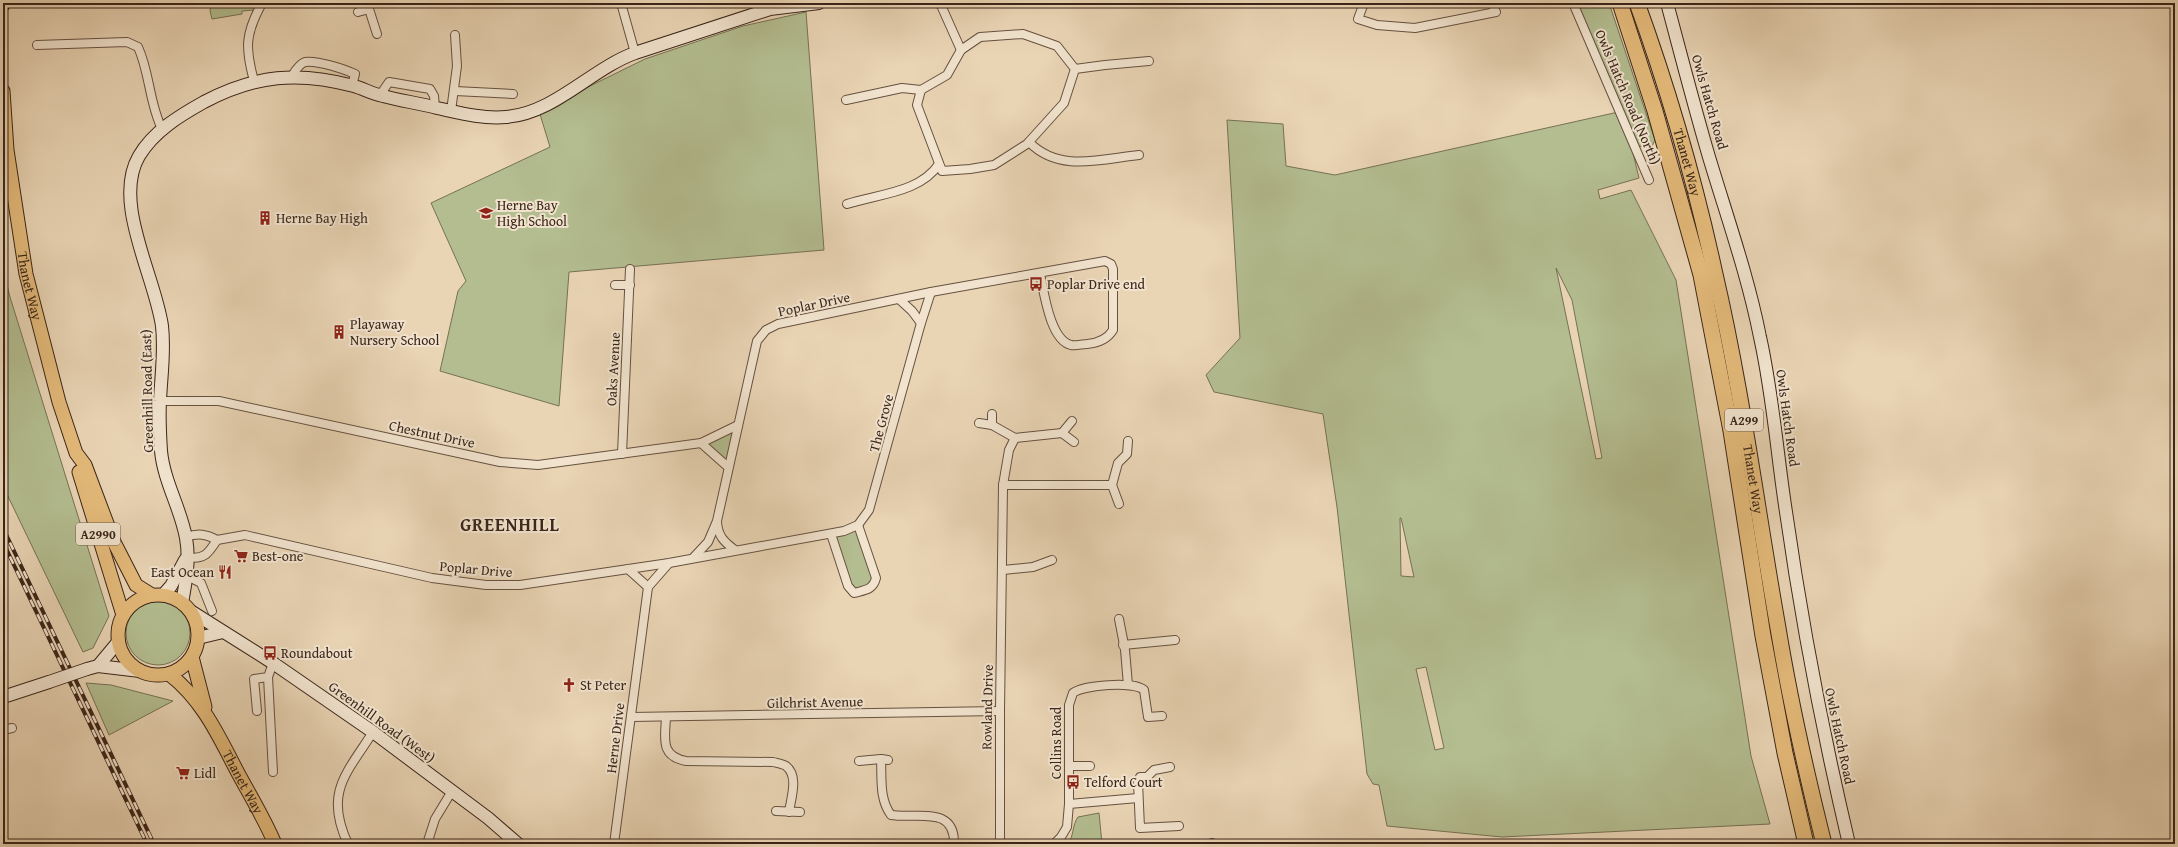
<svg xmlns="http://www.w3.org/2000/svg" width="2178" height="847" font-family="'Gentium Book Plus',serif">
<rect width="100%" height="100%" fill="#e9d4b4"/>
<filter id="stains"><feTurbulence type="fractalNoise" baseFrequency=".005" numOctaves="4"/><feColorMatrix values="0 0 0 0 .2 0 0 0 0 .09 0 0 0 0 .02 0 0 0 .5 -.17"/></filter>
<radialGradient id="worn" r=".72"><stop offset=".6" stop-color="#630" stop-opacity="0"/><stop offset="1" stop-color="#630" stop-opacity=".3"/></radialGradient>
<g fill="#b3bd90" stroke="#767154" fill-rule="evenodd">
<polygon points="211,3 257,3 254,10 242,11 242,14 212,19 210,11"/>
<polygon points="1576,3 1609,3 1655,140 1652,146 1648,148 1639,146 1635,139"/>
<polygon points="806,12 824,250 569,272 559,406 440,371 458,291 466,281 431,203 550,147 539,111 645,59 743,26"/>
<path d="M 1623,111 L 1639,178 L 1598,190 L 1600,199 L 1631,190 L 1676,280 L 1751,756 L 1770,824 L 1502,837 L 1387,826 L 1379,785 L 1373,784 L 1367,774 L 1337,507 L 1323,414 L 1214,392 L 1206,375 L 1240,338 L 1227,120 L 1283,124 L 1286,166 L 1335,175 ZM 1556,268 L 1572,300 L 1602,458 L 1596,459 ZM 1400,518 L 1401,518 L 1414,577 L 1401,576 ZM 1426,667 L 1444,748 L 1435,750 L 1416,669 Z"/>
<polygon points="3,269 10,297 109,616 93,648 83,652 3,486"/>
<polygon points="738,425 728,467 701,443"/>
<polygon points="858,525 874,585 854,593 831,534"/>
<circle cx="158" cy="633" r="32"/>
<polygon points="86,683 111,685 173,701 109,735"/>
<path d="M 1099,813 L 1102,844 L 1068,844 C 1074,836 1072,825 1078,817 Z"/>
</g>
<g fill="none" stroke-linecap="round" stroke-linejoin="round">
<defs>
<g id="street">
<polyline points="369,3 369,9 377,34"/>
<polyline points="621,3 635,53"/>
<polyline points="940,3 961,50"/>
<polyline points="1364,3 1358,19 1377,25 1415,28 1496,12 1492,3"/>
<polyline points="1573,3 1649,180"/>
<polyline points="358,12 369,9"/>
<polygon points="1023,34 1057,46 1075,69 1064,103 1027,144 994,165 970,169 942,171 917,105 921,90 947,75 961,50 980,37"/>
<path d="M 37,45 L 127,42 L 138,47 C 150,73 149,103 162,129"/>
<polyline points="1075,69 1105,65 1149,61"/>
<path d="M 292,76 C 295,71 299,64 305,62 C 317,60 344,69 355,74 L 352,86"/>
<path d="M 254,81 C 245,48 245,34 262,3"/>
<polyline points="455,91 513,94"/>
<polyline points="380,95 389,82 430,89 434,96 435,107"/>
<polyline points="846,100 902,88 921,90"/>
<polyline points="451,111 457,66 455,35"/>
<path d="M 1029,142 C 1059,173 1101,159 1139,155"/>
<path d="M 847,204 C 877,194 920,193 939,164"/>
<polyline points="615,285 630,285"/>
<polyline points="899,299 912,311 921,323"/>
<polyline points="160,401 219,401 500,462 538,465 701,443 738,425"/>
<polyline points="979,423 992,425 1015,438 1062,433 1072,421"/>
<polyline points="992,425 992,414"/>
<polyline points="1062,433 1074,442"/>
<polyline points="701,443 728,467"/>
<polyline points="622,454 630,269"/>
<polyline points="1003,485 1112,485 1118,463 1127,454 1128,441"/>
<polyline points="1112,485 1119,504"/>
<path d="M 717,522 C 718,536 724,542 735,550"/>
<path d="M 831,534 L 848,586 L 854,593 C 865,590 873,590 876,578 L 858,525"/>
<path d="M 186,537 C 198,533 206,534 217,540"/>
<path d="M 187,557 C 204,560 208,554 217,540 L 245,535 L 432,578 L 486,585 L 520,585 L 669,563 L 844,531 L 858,525 L 869,510 L 921,323 L 931,292"/>
<path d="M 694,557 L 708,542 L 717,521 L 757,341 L 766,330 L 778,324 L 931,292 L 1105,261 L 1111,264 L 1113,269 L 1113,330 C 1107,340 1098,343 1087,344 C 1082,344 1076,346 1071,345 C 1050,340 1044,292 1040,274"/>
<polyline points="628,569 648,587"/>
<polyline points="1003,570 1033,567 1052,560"/>
<polyline points="187,576 201,583 212,611"/>
<polyline points="1119,619 1125,650 1128,685"/>
<polyline points="1123,645 1175,640"/>
<polyline points="268,677 273,772"/>
<polyline points="257,711 254,679 268,677 273,663"/>
<polyline points="631,717 1000,711"/>
<path d="M 666,717 C 665,739 660,756 686,761 L 773,762 C 777,763 783,764 786,766 C 799,776 791,798 789,812"/>
<polyline points="3,730 12,728"/>
<path d="M 881,759 C 882,778 879,799 891,815 C 917,819 955,805 954,844"/>
<polyline points="859,761 881,759 888,760"/>
<polyline points="1069,766 1090,766"/>
<polyline points="1170,767 1154,770 1147,777 1140,777 1138,782 1140,828 1179,826"/>
<polyline points="1069,804 1138,798"/>
<polyline points="776,811 800,812"/>
<polyline points="1212,843 1212,844"/>
<path d="M 348,844 C 324,793 346,774 373,732"/>
<polyline points="427,844 435,819 452,791"/>
<polyline points="614,844 648,587 669,563"/>
<polyline points="1000,844 1000,711 1003,485 1009,450 1015,438"/>
<path d="M 1054,844 L 1061,837 L 1067,827 L 1069,804 L 1069,705 L 1073,693 C 1083,685 1134,681 1144,690 L 1148,717 L 1162,716"/>
</g>
<g id="secondary">
<path d="M 1667,3 C 1681,55 1694,106 1709,157 C 1727,217 1748,276 1760,337 C 1773,395 1777,454 1786,512 C 1802,624 1823,734 1849,844"/>
<polyline points="163,595 171,586 185,560"/>
<path d="M 182,603 C 186,581 190,560 186,538 C 181,509 164,482 161,451 C 160,435 159,417 160,401 C 161,376 165,352 162,326 C 155,276 112,202 139,156 C 154,131 179,116 204,102 C 255,75 298,71 354,86 C 364,89 373,94 383,96 C 401,101 419,103 437,108 C 460,113 482,119 506,117 C 555,113 591,69 635,53 L 770,9 L 819,3"/>
<polyline points="189,610 273,663 373,732 488,818 518,844"/>
<polyline points="198,638 223,632"/>
<polyline points="98,666 118,642"/>
<polyline points="87,669 98,666 140,671"/>
<polyline points="3,697 49,682"/>
</g>
<g id="primary">
<polyline points="3,5 3,3"/>
<path id="s1" d="M 3,91 L 7,150 L 26,274 L 59,402 L 76,453 L 85,465 L 114,542 L 136,585 L 152,595"/>
<polyline points="79,472 123,615"/>
<circle cx="158" cy="635" r="40"/>
<polyline points="192,657 205,707"/>
<path id="s2" d="M 169,674 C 203,700 219,737 238,773 C 251,797 265,820 275,844"/>
</g>
<g id="highway">
<polyline points="1620,3 1655,111 1701,275 1731,431 1763,636 1785,753 1806,844"/>
<path id="s3" d="M 1637,3 C 1669,91 1695,182 1715,274 C 1742,390 1757,510 1778,628 C 1790,701 1806,772 1824,844"/>
</g>
</defs>
<use href="#street" stroke="#665140" stroke-width="10"/>
<use href="#secondary" stroke="#3a2519" stroke-width="14"/>
<use href="#primary" stroke="#3a2519" stroke-width="15"/>
<use href="#highway" stroke="#3a2519" stroke-width="17"/>
<use href="#street" stroke="#f1e3ce" stroke-width="8"/>
<use href="#secondary" stroke="#f1e3ce" stroke-width="12"/>
<use href="#primary" stroke="#e4ba7a" stroke-width="13"/>
<use href="#highway" stroke="#e4ba7a" stroke-width="15"/>
<defs>
<g id="rail">
<polyline points="3,528 154,844"/>
<polyline points="3,542 147,844"/>
</g>
</defs>
<use href="#rail" stroke="#3a2519" stroke-width="4"/>
<use href="#rail" stroke="#f1e3ce" stroke-width="2.5" stroke-dasharray="8" stroke-linecap="butt"/>
<defs>
<polyline id="secondary-bridge" points="49,682 87,669"/>
</defs>
<use href="#secondary-bridge" stroke="#3a2519" stroke-width="14" stroke-linecap="butt"/>
<use href="#secondary-bridge" stroke="#f1e3ce" stroke-width="12"/>
</g>
<defs>
<symbol id="school-bare" viewBox="-9 -9 18 18"><path d="M0-5L7-2L0 1L-7-2ZM-4 1L0 2.5L4 1V4Q0 6-4 4Z" fill="#8f2418" stroke="#f1e3ce" stroke-width="2.5" paint-order="stroke"/></symbol>
<symbol id="building-bare" viewBox="-9 -9 18 18"><path d="M-4-6H4V6H1V3H-1V6H-4ZM-2.5-4.3h1.7v1.8h-1.7ZM.8-4.3h1.7v1.8H.8ZM-2.5-1h1.7V.8h-1.7ZM.8-1h1.7V.8H.8Z" fill="#8f2418" stroke="#f1e3ce" stroke-width="2.5" paint-order="stroke"/></symbol>
<symbol id="bus-bare" viewBox="-9 -9 18 18"><path d="M-5-6H5V4H4V6H2V4H-2V6H-4V4H-5ZM-3.5-4V0h7V-4ZM-3.5 1.2v1.5H-2V1.2ZM2 1.2v1.5H3.5V1.2Z" fill="#8f2418" stroke="#f1e3ce" stroke-width="2.5" paint-order="stroke"/></symbol>
<symbol id="supermarket-bare" viewBox="-9 -9 18 18"><path d="M-6-5.5h2.5l.6 2H6L4.5 2H-2.5L-4.4-4H-6ZM-1.5 3.2a1.3 1.3 0 1 0 .1 0ZM3 3.2a1.3 1.3 0 1 0 .1 0Z" fill="#8f2418" stroke="#f1e3ce" stroke-width="2.5" paint-order="stroke"/></symbol>
<symbol id="restaurant-bare" viewBox="-9 -9 18 18"><path d="M-5-6h1v4h1v-4h1v4h1v-4h1v5L-1.5 .5V6h-2V.5L-5-1ZM5-6V6H3V1.5H1.5Q1.5-4 5-6Z" fill="#8f2418" stroke="#f1e3ce" stroke-width="2.5" paint-order="stroke"/></symbol>
<symbol id="church-bare" viewBox="-9 -9 18 18"><path d="M-1.2-6h2.4v3.5h3.3v2.4h-3.3V6h-2.4V-.1h-3.3v-2.4h3.3Z" fill="#8f2418" stroke="#f1e3ce" stroke-width="2.5" paint-order="stroke"/></symbol>
</defs>
<g fill-rule="evenodd">
<use href="#school-bare" x="476" y="203" width="20" height="20"/>
<use href="#building-bare" x="255" y="208" width="20" height="20"/>
<use href="#bus-bare" x="1026" y="274" width="20" height="20"/>
<use href="#building-bare" x="329" y="322" width="20" height="20"/>
<use href="#supermarket-bare" x="231" y="546" width="20" height="20"/>
<use href="#restaurant-bare" x="215" y="562" width="20" height="20"/>
<use href="#bus-bare" x="260" y="643" width="20" height="20"/>
<use href="#church-bare" x="559" y="675" width="20" height="20"/>
<use href="#supermarket-bare" x="173" y="763" width="20" height="20"/>
<use href="#bus-bare" x="1063" y="772" width="20" height="20"/>
</g>
<g text-anchor="middle" dominant-baseline="central" stroke-width="4" stroke-linejoin="round" paint-order="stroke">
<g fill="#f1e3ce" stroke="#715e4f" stroke-width="1">
<rect x="1725" y="409" width="38" height="22" rx="3"/>
<rect x="76" y="523" width="44" height="22" rx="3"/>
</g>
<g font-size="13" font-weight="bold" fill="#3a2519">
<text x="1744" y="420">A299</text>
<text x="98" y="534">A2990</text>
</g>
<g font-size="14" fill="#3a2519" stroke="#f1e3ce">
<text transform="translate(1628 97) rotate(67)">Owls Hatch Road (North)</text>
<text transform="translate(1710 102) rotate(74)">Owls Hatch Road</text>
<text stroke="none"><textPath href="#s3" startOffset="167">Thanet Way</textPath></text>
<text stroke="none"><textPath href="#s1" startOffset="197">Thanet Way</textPath></text>
<text transform="translate(814 304) rotate(-12)">Poplar Drive</text>
<text transform="translate(613 369) rotate(-87)">Oaks Avenue</text>
<text transform="translate(147 391) rotate(-91)">Greenhill Road (East)</text>
<text transform="translate(1788 418) rotate(82)">Owls Hatch Road</text>
<text transform="translate(881 423) rotate(-75)">The Grove</text>
<text transform="translate(432 434) rotate(12)">Chestnut Drive</text>
<text stroke="none"><textPath href="#s3" startOffset="491">Thanet Way</textPath></text>
<text transform="translate(476 569) rotate(5)">Poplar Drive</text>
<text transform="translate(815 702) rotate(-1)">Gilchrist Avenue</text>
<text transform="translate(987 707) rotate(-89)">Rowland Drive</text>
<text transform="translate(382 722) rotate(36)">Greenhill Road (West)</text>
<text transform="translate(1840 736) rotate(78)">Owls Hatch Road</text>
<text transform="translate(615 738) rotate(-83)">Herne Drive</text>
<text transform="translate(1056 743) rotate(-90)">Collins Road</text>
<text stroke="none"><textPath href="#s2" startOffset="132">Thanet Way</textPath></text>
</g>
<g font-size="14" fill="#3a2519" stroke="#f1e3ce" text-anchor="start">
<text x="497" y="205">Herne Bay<tspan x="497" dy="16">High School</tspan></text>
<text x="276" y="218">Herne Bay High</text>
<text x="1047" y="284">Poplar Drive end</text>
<text x="350" y="324">Playaway<tspan x="350" dy="16">Nursery School</tspan></text>
<text x="252" y="556">Best-one</text>
<text x="214" y="572" text-anchor="end">East Ocean</text>
<text x="281" y="653">Roundabout</text>
<text x="580" y="685">St Peter</text>
<text x="194" y="773">Lidl</text>
<text x="1084" y="782">Telford Court</text>
</g>
<g font-size="18" font-weight="bold" letter-spacing="1" fill="#3a2519" stroke="#f1e3ce">
<text x="510" y="524">GREENHILL</text>
</g>
</g>
<rect width="2178" height="847" fill="none" stroke="#e9d4b4" stroke-width="16"/>
<rect x="4" y="4" width="2170" height="839" fill="none" stroke="#3a2519" stroke-width="2"/>
<rect x="8" y="8" width="2162" height="831" fill="none" stroke="#3a2519"/>
<rect width="100%" height="100%" filter="url(#stains)"/>
<rect width="100%" height="100%" fill="url(#worn)"/>
</svg>
